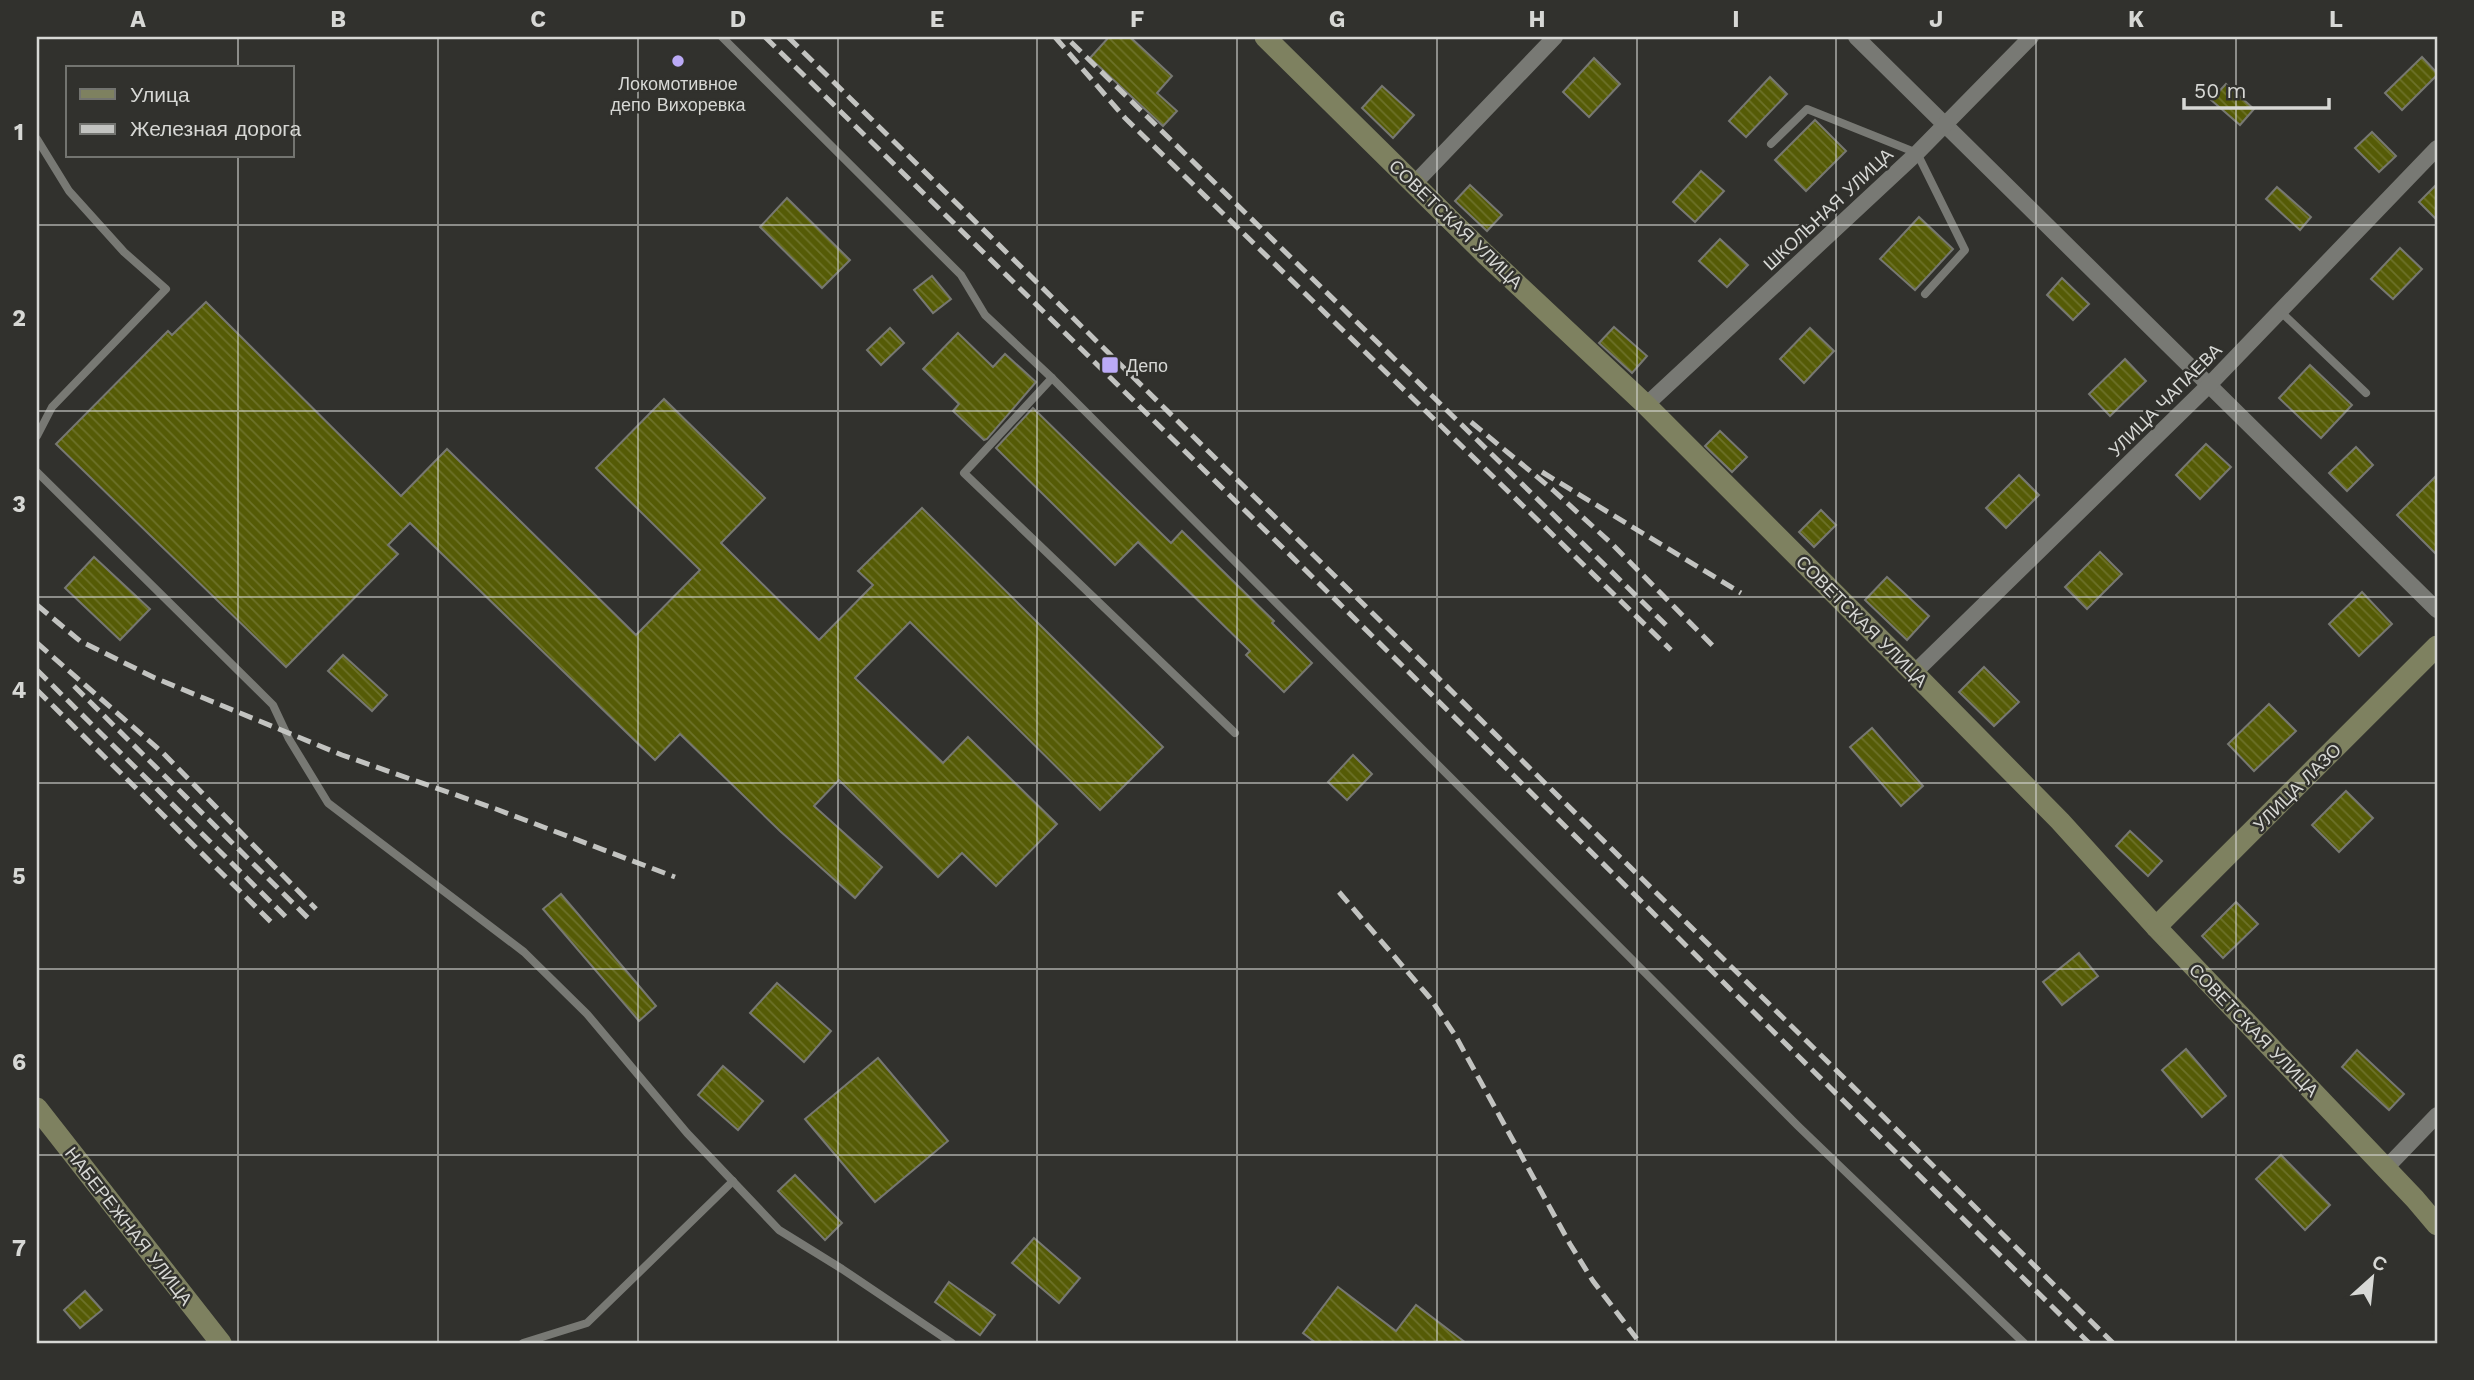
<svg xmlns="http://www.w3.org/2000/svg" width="2474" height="1380" font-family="'Work Sans',sans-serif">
<defs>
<pattern id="building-back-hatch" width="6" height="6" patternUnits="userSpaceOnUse" patternTransform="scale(1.75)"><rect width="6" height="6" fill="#555b06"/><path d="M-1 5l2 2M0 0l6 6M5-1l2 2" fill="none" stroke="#6d7229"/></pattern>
</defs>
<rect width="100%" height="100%" fill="#31312d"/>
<g fill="url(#building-back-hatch)" stroke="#777872" stroke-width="2">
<polygon points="1109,37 1130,37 1172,76 1157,93 1177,111 1163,126 1090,58"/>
<polygon points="2422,57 2437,73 2437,75 2402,110 2385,93"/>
<polygon points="1594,58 1620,84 1589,117 1563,92"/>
<polygon points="1770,77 1787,94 1746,137 1729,121"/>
<polygon points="2226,84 2254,109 2240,125 2211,100"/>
<polygon points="1382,86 1414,115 1393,138 1362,108"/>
<polygon points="1815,120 1846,151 1806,191 1775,160"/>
<polygon points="2372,132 2396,156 2379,172 2355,148"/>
<polygon points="1701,171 1724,191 1695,222 1673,202"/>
<polygon points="2437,184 2437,220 2419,202"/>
<polygon points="1470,185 1502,215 1487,231 1455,201"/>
<polygon points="2277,187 2311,217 2300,230 2266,199"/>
<polygon points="787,198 850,260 822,288 760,227"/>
<polygon points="1919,217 1953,249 1915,290 1880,259"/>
<polygon points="1720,239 1748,265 1727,287 1699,261"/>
<polygon points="2400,248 2422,269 2393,299 2371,279"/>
<polygon points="932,276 951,299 933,313 914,290"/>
<polygon points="2062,278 2089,304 2073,320 2047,295"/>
<polygon points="206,302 401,496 447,449 636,635 700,570 596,468 664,399 765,498 721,543 819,640 873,585 858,571 922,508 1163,747 1100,810 910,622 855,678 943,763 968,737 1057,824 996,886 962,853 938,877 839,780 814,806 882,867 855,898 780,831 680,734 655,760 410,523 388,545 398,554 286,667 56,444 168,331 172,335"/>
<polygon points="1614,327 1647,356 1632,373 1599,343"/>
<polygon points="890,328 904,343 881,365 867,350"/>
<polygon points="1810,328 1834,351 1804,383 1780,359"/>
<polygon points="958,333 993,367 1005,354 1036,382 987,439 984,440 953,411 959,404 923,369"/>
<polygon points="2125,359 2146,381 2110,416 2089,394"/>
<polygon points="2310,365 2352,405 2321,438 2279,398"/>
<polygon points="1033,408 1171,543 1182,531 1274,621 1272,623 1312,663 1284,692 1246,655 1250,651 1138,542 1115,565 996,448"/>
<polygon points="1720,431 1747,457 1732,472 1705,446"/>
<polygon points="2206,444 2231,467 2200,499 2176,475"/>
<polygon points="2356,447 2373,465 2347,491 2329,473"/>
<polygon points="2019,475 2039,495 2006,528 1986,508"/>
<polygon points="2437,475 2437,555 2397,515"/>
<polygon points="1821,510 1836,525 1814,547 1799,532"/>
<polygon points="2100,552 2122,574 2087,609 2065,587"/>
<polygon points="94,557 150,609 120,640 65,588"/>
<polygon points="1887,577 1929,616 1907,640 1865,600"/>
<polygon points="2362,592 2392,624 2359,656 2329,624"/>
<polygon points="343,655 387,695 372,711 328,671"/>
<polygon points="1984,667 2019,702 1994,726 1959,692"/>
<polygon points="2269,704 2296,731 2254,771 2228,744"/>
<polygon points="1872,728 1923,786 1901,806 1850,747"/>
<polygon points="1353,755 1372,774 1347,800 1328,782"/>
<polygon points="2346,791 2373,818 2339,852 2312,825"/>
<polygon points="2130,831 2162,861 2148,876 2116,846"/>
<polygon points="561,894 656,1006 639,1021 543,909"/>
<polygon points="2236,902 2258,924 2223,958 2202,936"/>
<polygon points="2079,953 2098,976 2062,1005 2043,982"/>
<polygon points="777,983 831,1031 804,1062 750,1013"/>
<polygon points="2186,1049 2226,1096 2202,1117 2162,1070"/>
<polygon points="2357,1050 2404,1094 2389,1110 2342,1067"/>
<polygon points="878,1058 948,1141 875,1202 805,1119"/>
<polygon points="723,1066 763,1101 738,1130 698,1095"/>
<polygon points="2281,1155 2330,1205 2305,1230 2256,1179"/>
<polygon points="795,1175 842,1223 825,1240 778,1191"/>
<polygon points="1034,1238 1080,1278 1059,1303 1012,1263"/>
<polygon points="949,1282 995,1315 980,1335 935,1302"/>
<polygon points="1338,1287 1396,1331 1416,1305 1466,1343 1316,1343 1303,1333"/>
<polygon points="85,1291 102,1310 80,1328 64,1310"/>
</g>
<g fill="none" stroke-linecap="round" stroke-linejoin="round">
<g stroke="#787974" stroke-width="8">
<polyline points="722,37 961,275 985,315 1052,378 1798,1126 2024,1343"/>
<polyline points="37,139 69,191 124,252 166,289 52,407 37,436"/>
<polyline points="1771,144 1807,109 1917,153 1965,250 1925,294"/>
<polyline points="2280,311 2366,393"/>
<polyline points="1052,378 964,473 1235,733"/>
<polyline points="37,472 273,705 289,739 328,803 524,952 587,1014 687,1133 779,1230 842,1269 952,1343"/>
<polyline points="523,1343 587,1323 733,1181"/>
</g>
<g stroke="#787974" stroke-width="16">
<polyline points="1856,37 2437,610"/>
<polyline points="1414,184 1555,37"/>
<polyline points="1646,405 1917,153 2031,37"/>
<polyline points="1914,673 2209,385 2437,148"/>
<polyline points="2386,1168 2437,1115"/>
</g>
<g stroke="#7e8160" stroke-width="21">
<polyline points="1265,37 1485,254 1646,405 1914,673 2060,821 2156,927 2415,1199 2437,1225"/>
<polyline points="2156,927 2437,646"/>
<polyline points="37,1108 221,1343"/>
</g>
<g stroke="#c2c3c0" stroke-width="5" stroke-dasharray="14 7" stroke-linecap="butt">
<polyline points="765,37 2089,1343"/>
<polyline points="788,37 2113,1343"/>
<polyline points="1055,37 1125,118 1671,650"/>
<polyline points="1071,42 1668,627"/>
<polyline points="1471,422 1553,490 1612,544 1717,650"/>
<polyline points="1542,472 1741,593"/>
<polyline points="37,605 80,641 155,678 342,755 496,809 675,877"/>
<polyline points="37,643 163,753 316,909"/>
<polyline points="37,670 289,920"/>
<polyline points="74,686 310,920"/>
<polyline points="37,690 271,922"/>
<polyline points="1339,892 1430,998 1455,1035 1570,1244 1593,1281 1640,1343"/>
</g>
</g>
<path fill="none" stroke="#d7d8d5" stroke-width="2" stroke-opacity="0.55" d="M 238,37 L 238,68M 438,37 L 438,1343M 638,37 L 638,1343M 838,37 L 838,1343M 1037,37 L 1037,1343M 1237,37 L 1237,1343M 1437,37 L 1437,1343M 1637,37 L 1637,1343M 1836,37 L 1836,1343M 2036,37 L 2036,1343M 2236,37 L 2236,1343M 238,156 L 238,1343M 37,225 L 2437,225M 37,411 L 2437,411M 37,597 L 2437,597M 37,783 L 2437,783M 37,969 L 2437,969M 37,1155 L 2437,1155"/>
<g fill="#bbaaf6" stroke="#31312d" stroke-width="2.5">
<circle cx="678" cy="61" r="7"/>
<rect x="1101" y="356" width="18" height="18" rx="3.5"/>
</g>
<g text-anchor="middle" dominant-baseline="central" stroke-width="5" stroke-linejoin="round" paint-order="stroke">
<g font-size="18" fill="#d7d8d5" stroke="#31312d">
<text x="678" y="83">Локомотивное<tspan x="678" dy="21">депо Вихоревка</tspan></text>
<text x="1126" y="365" text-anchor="start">Депо</text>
</g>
<g font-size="18" fill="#d7d8d5" stroke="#31312d">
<text transform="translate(1828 209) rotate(-43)">ШКОЛЬНАЯ УЛИЦА</text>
<text transform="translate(1456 224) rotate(44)">СОВЕТСКАЯ УЛИЦА</text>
<text transform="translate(2165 400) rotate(-45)">УЛИЦА ЧАПАЕВА</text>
<text transform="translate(1862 621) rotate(45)">СОВЕТСКАЯ УЛИЦА</text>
<text transform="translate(2297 787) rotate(-45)">УЛИЦА ЛАЗО</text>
<text transform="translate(2254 1030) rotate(46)">СОВЕТСКАЯ УЛИЦА</text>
<text transform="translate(129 1226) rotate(52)">НАБЕРЕЖНАЯ УЛИЦА</text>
</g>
</g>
<rect width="2474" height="1380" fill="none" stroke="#31312d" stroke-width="77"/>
<rect x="66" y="66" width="228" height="91" fill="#31312d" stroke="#737470" stroke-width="2"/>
<rect x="80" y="89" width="35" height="10" fill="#7e8160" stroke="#737470" stroke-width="2"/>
<text x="130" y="102" font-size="21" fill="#d7d8d5">Улица</text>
<rect x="80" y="124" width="35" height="10" fill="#c2c3c0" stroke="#737470" stroke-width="2"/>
<text x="130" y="136" font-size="21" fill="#d7d8d5">Железная дорога</text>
<g transform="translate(2372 1278) rotate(27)" stroke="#31312d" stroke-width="5" paint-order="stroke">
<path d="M0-5L12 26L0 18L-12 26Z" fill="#d7d8d5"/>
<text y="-10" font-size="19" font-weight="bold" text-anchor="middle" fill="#d7d8d5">С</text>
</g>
<path d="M2184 98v10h145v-10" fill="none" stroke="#d7d8d5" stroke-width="3.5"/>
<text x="2194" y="98" font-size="21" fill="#d7d8d5" stroke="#31312d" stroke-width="5" paint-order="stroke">50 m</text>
<rect x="38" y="38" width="2398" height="1304" fill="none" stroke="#d7d8d5" stroke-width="2.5"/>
<g font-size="23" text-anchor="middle" font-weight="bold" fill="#d7d8d5">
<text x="138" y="27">A</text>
<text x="338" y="27">B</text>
<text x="538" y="27">C</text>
<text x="738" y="27">D</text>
<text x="937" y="27">E</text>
<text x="1137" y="27">F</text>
<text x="1337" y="27">G</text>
<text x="1537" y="27">H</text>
<text x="1736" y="27">I</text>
<text x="1936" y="27">J</text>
<text x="2136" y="27">K</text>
<text x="2336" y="27">L</text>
<text x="19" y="140">1</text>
<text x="19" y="326">2</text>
<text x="19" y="512">3</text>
<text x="19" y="698">4</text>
<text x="19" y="884">5</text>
<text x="19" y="1070">6</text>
<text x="19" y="1256">7</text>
</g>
</svg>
